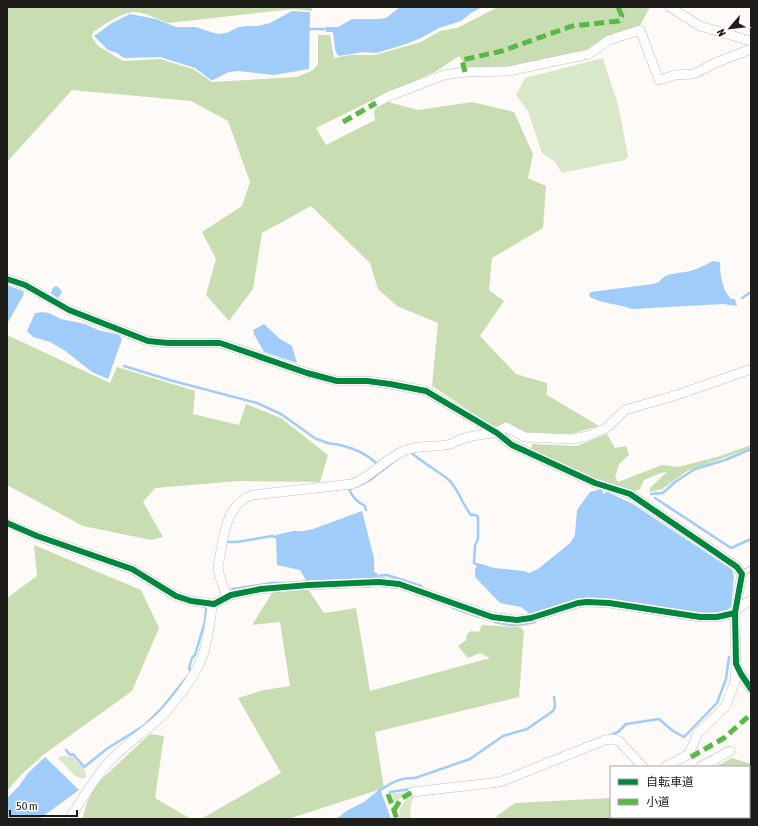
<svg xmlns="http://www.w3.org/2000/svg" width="758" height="826" font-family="'Asap Condensed','Noto Sans JP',sans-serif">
<rect width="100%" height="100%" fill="#fdfaf7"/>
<g fill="#d9e8c9">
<polygon points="603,58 618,105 628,156 625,160 562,173 555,162 542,153 528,111 516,95 525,78"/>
<polygon points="63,756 70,757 72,756 85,770 86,777 83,779 75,776 58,758"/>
<polygon points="407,792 408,793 399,799 395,805 391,794"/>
<path d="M 414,796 C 411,804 409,811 411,819 L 400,819 C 397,809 405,798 414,796 Z"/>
</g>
<g fill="#c8deb2">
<path d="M 7,7 L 312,7 L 312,11 L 293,9 L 168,23 C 158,19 142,11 132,12 C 119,14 104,25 93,32 L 92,37 L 98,46 L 123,61 L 160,59 L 193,69 L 212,82 L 297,77 L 313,70 L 318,64 L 318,35 L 330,35 L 334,58 L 349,55 L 375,55 L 421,42 L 440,31 L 457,28 L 496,8 L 496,7 L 650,7 L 639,27 L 587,51 L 516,66 L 467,68 L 459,56 L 435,72 L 387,93 L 316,128 L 326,145 L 375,120 L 374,111 L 378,107 L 388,102 L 418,110 L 472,102 L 514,112 L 533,154 L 528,178 L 546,186 L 543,228 L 492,258 L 489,290 L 504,301 L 480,336 L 516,374 L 547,383 L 547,395 L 599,426 L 571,434 L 525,432 L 506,422 L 496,428 L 432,386 L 438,323 L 397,306 L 378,289 L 370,263 L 311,206 L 262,233 L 253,289 L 229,321 L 206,295 L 216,259 L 202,232 L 242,206 L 250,182 L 228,121 L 191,101 L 72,90 L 7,162 Z"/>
<polygon points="7,335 110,383 117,367 195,391 193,414 239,425 246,404 281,418 328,455 320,482 238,481 155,488 143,502 163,537 151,540 83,526 7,485"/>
<polygon points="607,434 615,448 626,446 629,455 619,464 615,477 618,482 662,465 678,467 717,457 751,445 751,448 687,471 662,489 650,492 650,488 667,472 661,473 644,480 640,489 635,491 589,476 531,449 532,444 577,446"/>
<polygon points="34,545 141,590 159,628 132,691 43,755 22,774 7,791 7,598 37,576"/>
<polygon points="304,583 324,613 356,608 370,691 490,658 480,653 468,658 458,646 466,640 467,634 471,631 479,632 482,625 520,627 524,631 519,697 375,732 384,788 288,819 201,819 281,773 238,698 264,690 290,686 280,622 252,625 276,587"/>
<polygon points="150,734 164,736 155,798 191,819 82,819 92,788"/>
<polygon points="732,758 751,764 751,819 495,819 498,815 515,803 611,798 611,817 749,817 749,767 715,767"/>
</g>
<g fill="#9fccf8">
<polygon points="400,7 482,7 471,13 461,21 439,28 421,38 406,44 376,53 363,52 339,56 337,54 335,49 333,32 326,32 326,27 338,27 352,19 379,19 386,18"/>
<polygon points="292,11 310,12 309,69 274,75 239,71 229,72 213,80 211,80 195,68 160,57 124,58 117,53 108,50 94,36 112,23 130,14 156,19 176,27 195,27 218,34 226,33 239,27 247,26 258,26 270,23"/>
<path d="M 713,261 L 720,262 C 720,275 722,290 731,299 L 735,299 L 737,306 L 723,304 L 632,309 C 618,304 603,304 590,297 L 589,294 L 591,292 L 653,284 L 659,282 C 666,272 678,274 690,271 C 698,269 705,265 713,261 Z"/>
<polygon points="7,283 9,286 23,291 24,294 7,324"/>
<polygon points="56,286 59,288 62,292 58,298 51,293 53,288"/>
<polygon points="43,312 49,313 61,319 85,324 98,330 119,335 122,339 108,379 92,372 64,350 50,342 33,337 27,331 35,313"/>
<path d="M 264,324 L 280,339 L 292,346 L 297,363 L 264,352 C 261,345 254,337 253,330 Z"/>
<polygon points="602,489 603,494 607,492 633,504 732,570 734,577 731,607 723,612 705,613 589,597 576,599 530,614 521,607 500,603 475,577 475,570 478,563 494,568 524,571 529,573 538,569 570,543 575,535 577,510 590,492"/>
<polygon points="362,511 374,558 374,572 377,573 378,578 307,582 300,570 277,565 276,535 293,531 303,531 313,529"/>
<polygon points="45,757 79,790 39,819 7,819 7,798 19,786 28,773"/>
<polygon points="380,789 391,819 336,819 348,810 364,802"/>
</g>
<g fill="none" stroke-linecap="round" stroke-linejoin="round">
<g stroke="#9fccf8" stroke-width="2.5">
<polyline points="307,29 328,29"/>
<polyline points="742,298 751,292"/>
<path d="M 124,366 L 173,381 L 257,403 L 281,414 L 316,439 C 322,440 323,442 328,443 C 332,444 336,444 340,445 C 353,448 367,454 376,463"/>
<path d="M 408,453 L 410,452 C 417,457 424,463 431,467 C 438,472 445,476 451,482 C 459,492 463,505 471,515 L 476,515 L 478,517 L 478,539 L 475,545 L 474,563 L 480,566"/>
<polyline points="356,487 370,480 397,459"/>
<path d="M 352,488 L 349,489 C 352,497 357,502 365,506 L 366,510"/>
<polyline points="651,494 663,493 675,482 695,469 725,460 751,449"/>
<polyline points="655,498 731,548 751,539"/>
<polyline points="228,542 237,542 272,536 278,538"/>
<polyline points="375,576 387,575 421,586"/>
<polyline points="232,589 272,583 287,583"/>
<polyline points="453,608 479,617"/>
<path d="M 495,622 C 511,626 519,626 535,622 L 534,621"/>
<polyline points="190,673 191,672 189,668 192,658 195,655 205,621 206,609"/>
<polyline points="611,735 618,732 626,724 659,719 673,731 684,737 717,703 726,679 729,657"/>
<polyline points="66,750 70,755 73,754 84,767 108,748 145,725 162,708 187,677"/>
<path d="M 379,791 C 391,783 400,777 415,778 L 470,759 L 503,736 L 527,729 L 553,711 L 555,706 L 554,697"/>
<polyline points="390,792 411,789"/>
</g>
<defs>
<polyline id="lane" points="742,574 751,568"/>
<g id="street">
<polyline points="670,7 700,26 751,41"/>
<polyline points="376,103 389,96 444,75 465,72 508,71 589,54 609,40 640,30 659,80 675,75 694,74 715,63 751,49"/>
<polyline points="7,279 25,285 69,310 148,341 168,343 220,343 307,373 337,381 367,381 390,384 426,391 497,433 512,445 595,483 630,494 737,567 742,574 735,613 736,664 741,674 751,689"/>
<polyline points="7,523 37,536 132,569 176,596 191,601 214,604 231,595 261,589 309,585 379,582 399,584 492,617 517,620 531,618 578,603 587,602 609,603 700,617 717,617 735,613"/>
<path d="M 227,597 L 219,574 L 218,567 C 223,542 224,503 253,495 L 352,484 C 372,477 385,458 406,450 C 421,444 436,448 451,444 C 456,442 460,439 465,438 C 481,433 491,436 506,427 L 525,437 L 572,439 L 588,436 L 606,428 L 625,410 L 680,394 L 751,369"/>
<polyline points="736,610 751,600"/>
<polyline points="665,767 689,754 698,733 725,707 735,682 736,666"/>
<polyline points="700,767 730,751"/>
<polyline points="412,792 500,782 605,740 613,739 619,741 643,767"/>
<path d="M 69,819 C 83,799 94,777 111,760 C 124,746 139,736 153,724 C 170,710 196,676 203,655 C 208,640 210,623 212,607 L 214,604"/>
</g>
</defs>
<use href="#lane" stroke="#c3c0be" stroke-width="6"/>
<use href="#street" stroke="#c3c0be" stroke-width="10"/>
<use href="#lane" stroke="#fffefe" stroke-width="4.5"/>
<use href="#street" stroke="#fffefe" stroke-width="9"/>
<g stroke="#58b947" stroke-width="5" stroke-dasharray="10 5" stroke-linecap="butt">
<polyline points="465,72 462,60 502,51 572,26 619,21 622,16 618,7"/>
<polyline points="343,122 376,103"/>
<polyline points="691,757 724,738 751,714"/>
<polyline points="388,794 397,819"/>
<polyline points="394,810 401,799 412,792"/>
</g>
<defs>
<g id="cycleway">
<polyline points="7,279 25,285 69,310 148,341 168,343 220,343 307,373 337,381 367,381 390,384 426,391 497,433 512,445 595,483 630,494 737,567 742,574 735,613 736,664 741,674 751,689"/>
<polyline points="7,523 37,536 132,569 176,596 191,601 214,604 231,595 261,589 309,585 379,582 399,584 492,617 517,620 531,618 578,603 587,602 609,603 700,617 717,617 735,613"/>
</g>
</defs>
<use href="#cycleway" stroke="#fff" stroke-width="8"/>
<use href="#cycleway" stroke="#00873e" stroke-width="6"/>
</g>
<rect width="758" height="826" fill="none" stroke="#1f1d1a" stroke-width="16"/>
<rect x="610" y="766" width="140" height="52" fill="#ffffff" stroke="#a5a5a3"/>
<rect x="618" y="779" width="20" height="6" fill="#00873e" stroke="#a5a5a3"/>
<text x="646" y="786" font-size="12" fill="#1f1d1a">自転車道</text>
<rect x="618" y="799" width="20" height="6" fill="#58b947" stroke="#a5a5a3"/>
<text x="646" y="806" font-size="12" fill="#1f1d1a">小道</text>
<g transform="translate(730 28) rotate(242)" stroke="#ffffff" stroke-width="3" paint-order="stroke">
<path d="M0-3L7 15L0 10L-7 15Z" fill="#1f1d1a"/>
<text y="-6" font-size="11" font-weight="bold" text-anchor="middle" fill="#1f1d1a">N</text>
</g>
<path d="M10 810v6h67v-6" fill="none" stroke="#1f1d1a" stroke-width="2"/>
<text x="16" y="810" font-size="12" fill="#1f1d1a" stroke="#ffffff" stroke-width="3" paint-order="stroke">50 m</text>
</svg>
